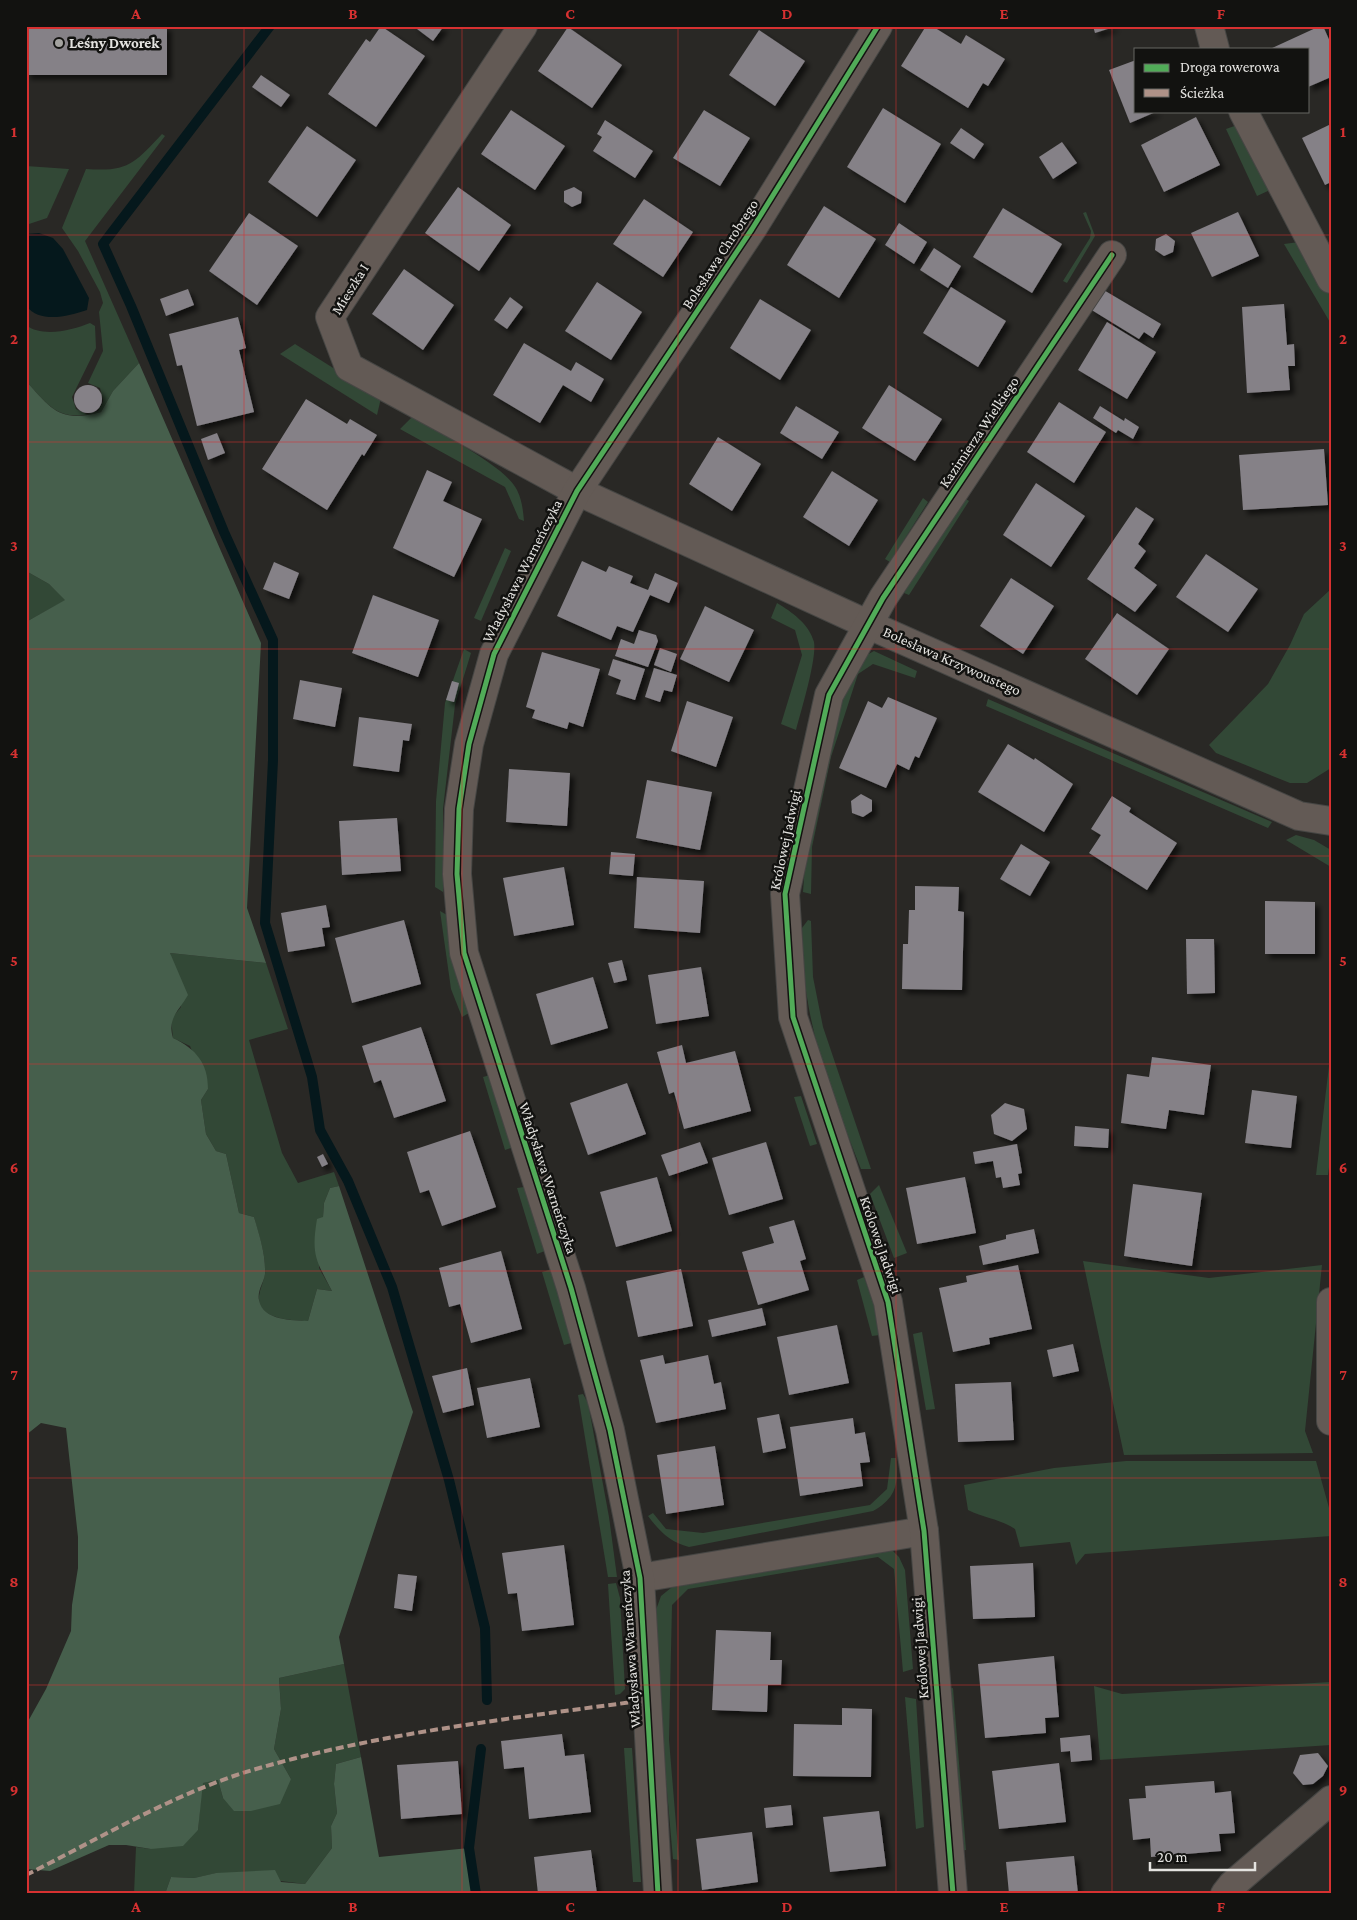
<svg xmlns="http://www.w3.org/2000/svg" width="1357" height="1920" font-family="'Crimson Pro',serif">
<defs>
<filter id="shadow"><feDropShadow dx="4.5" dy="4.5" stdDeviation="2.5" flood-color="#0009"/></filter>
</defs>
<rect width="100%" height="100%" fill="#292825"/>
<g fill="#324836">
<polygon points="1240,124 1270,190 1257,196 1226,129"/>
<path d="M 162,134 L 165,136 L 85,241 L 139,363 L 113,391 L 101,412 C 60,422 52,410 26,381 L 26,325 C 42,338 73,330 90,323 L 95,326 L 96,348 L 72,397 L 76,409 L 87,414 L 98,411 L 103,401 L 100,388 L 88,383 L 103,351 L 99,312 L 103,303 L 100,292 L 78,251 L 62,228 L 86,169 C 128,172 134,164 162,134 Z"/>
<polygon points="26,166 69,169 47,218 26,225"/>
<polygon points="1086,212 1095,236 1067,283 1063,281 1090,238 1091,231 1083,213"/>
<polygon points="1299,242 1331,294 1331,324 1284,244"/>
<polygon points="295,344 381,398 377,415 280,354"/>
<path d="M 412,417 C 437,432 505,465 517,490 C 522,500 523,510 524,521 L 519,519 L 505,487 L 400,429 Z"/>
<polygon points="963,497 969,501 909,595 904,593"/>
<polygon points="923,498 928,502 890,562 885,559"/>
<polygon points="505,548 511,551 481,621 474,618"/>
<polygon points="26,571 49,584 66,600 26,622"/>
<polygon points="1331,589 1331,768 1307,783 1290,783 1216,753 1209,745 1268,684 1290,645 1304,614"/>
<path d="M 777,603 C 792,612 809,624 814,642 C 817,659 801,711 796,730 L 781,724 L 802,655 L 795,630 L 771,618 Z"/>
<polygon points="464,649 471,653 455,705 443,809 443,892 435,887 436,801 445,703"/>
<polygon points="874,651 917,671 915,678 873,664 858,674 831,757 812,847 811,894 803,892 806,849 843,685 863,657"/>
<polygon points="988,699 1272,822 1268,828 986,706"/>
<polygon points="1296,835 1314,840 1331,850 1331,867 1286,840"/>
<polygon points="440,911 447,915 469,1013 462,1017 451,989"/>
<path d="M 808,920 L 811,921 L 813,977 L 823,1027 L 871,1169 L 861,1169 C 839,1113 816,1056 807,997 C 803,974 803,951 802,928 Z"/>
<path d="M 170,953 L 266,963 L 288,1029 L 249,1040 L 282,1153 L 298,1183 L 334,1172 L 339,1186 L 330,1188 L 324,1203 L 319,1268 L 332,1291 L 317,1289 L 308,1321 C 292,1320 257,1320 259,1296 C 260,1288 264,1281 265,1274 C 266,1255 259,1235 254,1217 L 239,1213 L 226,1154 L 216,1151 L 206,1134 L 201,1100 L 208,1089 L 190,1046 L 173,1038 L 171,1019 L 181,1007 Z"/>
<polygon points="1331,1049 1331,1152 1328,1175 1316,1175"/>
<polygon points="490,1075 519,1145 505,1150 483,1077"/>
<polygon points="801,1096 817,1144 810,1146 794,1097"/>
<polygon points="879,1185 907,1253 894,1258 870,1194"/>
<polygon points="531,1186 550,1249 537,1254 517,1188"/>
<polygon points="1083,1261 1209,1278 1322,1265 1305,1431 1313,1453 1124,1455"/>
<polygon points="555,1268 575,1342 564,1345 542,1272"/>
<polygon points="864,1277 874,1305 880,1335 872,1336 857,1280"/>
<polygon points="922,1332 935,1409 926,1410 913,1334"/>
<polygon points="583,1394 588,1403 609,1517 617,1577 608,1577 578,1395"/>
<path d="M 891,1458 L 896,1458 C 899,1484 896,1498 873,1511 L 689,1547 C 670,1542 660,1532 648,1516 L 653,1513 L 666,1529 L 703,1533 L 870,1505 L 887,1489 Z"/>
<path d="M 1126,1461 L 1316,1461 L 1331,1515 L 1331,1536 L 1085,1554 L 1076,1565 L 1070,1542 L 1020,1547 L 1015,1529 C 1000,1519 984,1518 968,1510 L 964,1485 L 1054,1468 Z"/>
<polygon points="892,1550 899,1557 905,1570 913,1669 903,1672 894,1569 878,1557 688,1589 672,1605 669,1740 679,1860 673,1859 652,1621 661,1596 677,1583"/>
<polygon points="616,1583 620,1598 625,1689 620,1694 615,1695 608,1584"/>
<polygon points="344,1664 361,1757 336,1764 334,1784 337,1813 331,1826 332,1848 305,1884 217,1873 194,1878 171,1877 165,1894 134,1894 136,1847 151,1849 198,1830 202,1783 218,1780 223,1798 291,1779 274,1749 281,1709 279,1678"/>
<polygon points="1331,1682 1331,1745 1100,1760 1094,1686 1122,1694"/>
<polygon points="953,1688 966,1850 959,1851 948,1689"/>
<polygon points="905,1697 916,1699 924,1827 916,1829"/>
<polygon points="624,1748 632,1748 641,1882 633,1882"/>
</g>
<g fill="#465f4c">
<path d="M 139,363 L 261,643 L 247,908 L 266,963 L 170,953 L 188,995 C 179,1011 167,1018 173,1038 C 196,1049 208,1063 208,1089 L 201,1100 L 206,1134 L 216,1151 L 226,1154 L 239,1213 L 254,1217 C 259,1234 266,1255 265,1274 C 264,1282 257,1291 259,1300 C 263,1321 292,1320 308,1321 L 317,1289 L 332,1291 C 316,1260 311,1255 317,1219 L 323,1217 L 324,1203 L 330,1188 L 339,1186 L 413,1412 L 339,1637 L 344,1664 L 279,1678 L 281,1709 L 274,1749 L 291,1779 L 280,1804 L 251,1811 L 234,1811 L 223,1798 L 218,1780 L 203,1783 L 198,1830 L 183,1846 L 151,1849 L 126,1845 L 109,1845 L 50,1871 L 26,1869 L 26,1725 L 46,1689 L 71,1631 L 72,1605 L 78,1568 L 78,1537 L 66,1428 L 41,1423 L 26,1435 L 26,622 L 65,600 L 49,584 L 26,571 L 26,381 C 52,410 60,423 101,412 L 113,391 Z"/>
<polygon points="361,1757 379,1857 469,1848 476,1894 165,1894 171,1877 194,1878 216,1873 275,1870 281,1882 305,1884 332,1848 331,1826 337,1813 334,1784 336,1764"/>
</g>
<path fill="#05181c" d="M 39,233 L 53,238 L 63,249 L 89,298 L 87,310 C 68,316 41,324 26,306 L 26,234 Z"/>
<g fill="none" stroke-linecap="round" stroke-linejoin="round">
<g stroke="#05181c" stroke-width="10">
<polyline points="270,26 103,244 131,306 224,532 273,640 273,760 265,923 312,1077 320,1130 348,1181 392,1287 449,1480 485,1628 487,1700"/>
<polyline points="476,1894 469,1848 481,1749"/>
</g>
</g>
<g fill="#858187" filter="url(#shadow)">
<rect x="26" y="26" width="141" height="49"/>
<polygon points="381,26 425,56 376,127 328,94 366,39 370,42"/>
<polygon points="413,26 444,26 433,41"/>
<polygon points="926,26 932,26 961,44 966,35 1005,59 988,86 983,83 968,108 901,66"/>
<polygon points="1093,26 1114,26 1114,27 1095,33"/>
<polygon points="1320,26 1323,26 1331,44 1331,77 1308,87 1308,49 1270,49"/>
<polygon points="568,27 622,65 592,108 538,71"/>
<polygon points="759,30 805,61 775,106 729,75"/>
<polygon points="1136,60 1136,111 1158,111 1130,123 1109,70"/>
<polygon points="261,75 290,95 281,107 252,87"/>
<polygon points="883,108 941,144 905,203 847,167"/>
<polygon points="511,110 565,146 535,190 481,154"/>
<polygon points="704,110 750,138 720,186 673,158"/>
<polygon points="1196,117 1220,165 1164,192 1141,145"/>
<polygon points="605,120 653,151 635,178 593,151 602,137 597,134"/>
<polygon points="1331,124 1331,182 1325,185 1302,138"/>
<polygon points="307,126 356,160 317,217 268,182"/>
<polygon points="961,128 984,144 974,159 950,143"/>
<polygon points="1062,142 1077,163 1053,179 1039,157"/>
<polygon points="458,187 511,225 479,271 425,233"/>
<polygon points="574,187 582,192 581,203 572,207 564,202 564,191"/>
<polygon points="644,199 693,232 663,277 613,244"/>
<polygon points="824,206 876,239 839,298 787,265"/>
<polygon points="1003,208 1062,244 1032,293 973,257"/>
<polygon points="1238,212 1259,256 1212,277 1191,233"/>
<polygon points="249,213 298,246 257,305 209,271"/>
<polygon points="899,223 927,242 914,264 885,245"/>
<polygon points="1166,234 1175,241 1173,252 1164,256 1155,250 1156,239"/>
<polygon points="934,248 961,266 948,288 920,270"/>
<polygon points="404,269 454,305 423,350 372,314"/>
<polygon points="597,282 642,312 611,360 565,331"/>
<polygon points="951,287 1006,321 978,367 923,333"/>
<polygon points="188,289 194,305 166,316 160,299"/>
<polygon points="1102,289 1161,324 1153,338 1144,332 1139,339 1090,309"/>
<polygon points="510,297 523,307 507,329 494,320"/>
<polygon points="760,299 811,330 780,380 730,348"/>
<polygon points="1284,304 1287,345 1294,344 1295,366 1288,366 1290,390 1247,393 1242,307"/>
<polygon points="238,317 246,348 239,350 254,412 197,426 182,365 177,366 169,334"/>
<polygon points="1107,322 1156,352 1127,399 1078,370"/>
<polygon points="524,343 571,371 576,362 604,379 591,402 563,385 540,423 493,395"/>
<polygon points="889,385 942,419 915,461 862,428"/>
<circle cx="88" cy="399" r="14"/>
<polygon points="306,399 347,424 350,419 377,435 364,456 362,454 327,510 262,469"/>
<polygon points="1059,402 1106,432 1074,483 1027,452"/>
<polygon points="796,406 839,432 822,459 780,433"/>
<polygon points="1100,406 1124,421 1125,418 1139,427 1133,439 1118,430 1116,433 1093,418"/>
<polygon points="217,433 225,453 208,460 201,439"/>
<polygon points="718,437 761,464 732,511 689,484"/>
<polygon points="1324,449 1328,505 1243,510 1239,455"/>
<polygon points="427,470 452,482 443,501 482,519 454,577 393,548"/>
<polygon points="832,471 878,500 849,546 803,517"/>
<polygon points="1036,483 1085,516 1051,567 1003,535"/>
<polygon points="1136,507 1154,519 1138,544 1146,551 1134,568 1157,585 1135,612 1087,579"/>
<polygon points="1206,554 1258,589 1228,632 1176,597"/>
<polygon points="582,561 606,572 609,566 633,576 630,583 648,590 655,573 678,583 669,603 650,595 633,632 617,626 611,640 557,616"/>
<polygon points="274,562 299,573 289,599 263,589"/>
<polygon points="1011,578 1054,606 1023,654 980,626"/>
<polygon points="373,595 439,620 418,677 352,653"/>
<polygon points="705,606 754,630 729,682 680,659"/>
<polygon points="1117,613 1169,649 1137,695 1085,659"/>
<polygon points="639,630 656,635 658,641 648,667 615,656 621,639 634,644"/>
<polygon points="660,648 677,654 671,672 654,665"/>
<polygon points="542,652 600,669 583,727 569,722 567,729 532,718 535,710 526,707"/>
<polygon points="613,659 645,669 635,700 616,694 621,680 608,675"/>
<polygon points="654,668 677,675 672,692 664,690 660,702 645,697"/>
<polygon points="300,680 342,688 335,727 293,719"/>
<polygon points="452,681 459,683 454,702 446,700"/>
<polygon points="888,697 937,718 919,758 915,756 909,770 897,764 886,788 839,768 868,701 882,708"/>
<polygon points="687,701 733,717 716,767 671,751"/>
<polygon points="359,717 412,724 409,741 403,740 399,772 353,766"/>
<polygon points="1008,744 1034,760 1035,758 1073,784 1044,832 978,792"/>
<polygon points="509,769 570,773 567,826 506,822"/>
<polygon points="647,780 712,792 700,850 636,838"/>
<polygon points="861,794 872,800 872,811 863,817 852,813 851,801"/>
<polygon points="1112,796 1131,808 1129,812 1177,843 1147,890 1089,853 1101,835 1091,829"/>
<polygon points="397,818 401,871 342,875 339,821"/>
<polygon points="1021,844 1050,862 1030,896 1000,879"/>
<polygon points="611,852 635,854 633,876 609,874"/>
<polygon points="564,867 574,925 514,936 503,878"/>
<polygon points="637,877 704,881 700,933 634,928"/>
<polygon points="915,886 959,887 958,911 964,912 962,990 902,989 903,944 908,944 909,910 915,910"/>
<polygon points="1265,901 1315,902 1315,954 1265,954"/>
<polygon points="326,905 330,927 322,928 325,946 288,952 281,913"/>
<polygon points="404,920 421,984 352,1003 335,938"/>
<polygon points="1186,939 1214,939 1215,993 1187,994"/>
<polygon points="622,960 627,980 614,983 608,963"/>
<polygon points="701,967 709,1016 656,1024 648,975"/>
<polygon points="593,977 608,1028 551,1045 536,994"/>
<polygon points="421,1027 446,1101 394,1118 381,1080 374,1083 362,1046"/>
<polygon points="682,1045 686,1063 735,1051 751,1111 684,1129 674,1092 669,1094 657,1052"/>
<polygon points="1152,1057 1211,1065 1204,1115 1169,1110 1166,1129 1121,1123 1127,1074 1149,1077"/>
<polygon points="627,1083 646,1134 588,1155 570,1103"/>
<polygon points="1252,1090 1297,1096 1291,1148 1245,1143"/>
<polygon points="1005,1103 1024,1109 1027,1129 1012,1141 994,1134 991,1115"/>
<polygon points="1075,1126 1109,1129 1108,1148 1074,1146"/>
<polygon points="470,1131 496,1207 442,1226 429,1190 420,1193 407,1152"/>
<polygon points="700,1142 708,1163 669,1176 661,1155"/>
<polygon points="766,1142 783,1199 729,1215 712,1158"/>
<polygon points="1017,1144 1022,1173 1018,1174 1020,1185 1003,1188 1001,1177 996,1178 993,1161 975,1164 973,1152"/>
<polygon points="323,1154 328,1164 322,1167 317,1157"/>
<polygon points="657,1177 672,1231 616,1247 600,1192"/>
<polygon points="965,1177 976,1233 917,1244 906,1188"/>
<polygon points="1133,1184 1202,1193 1192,1266 1124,1256"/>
<polygon points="794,1220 806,1259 800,1261 809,1290 758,1305 742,1252 774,1243 769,1227"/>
<polygon points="1034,1229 1039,1253 983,1265 979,1246 1006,1239 1006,1235"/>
<polygon points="501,1251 522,1329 471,1343 460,1304 449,1307 439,1268"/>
<polygon points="1018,1265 1032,1329 989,1338 990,1344 953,1352 939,1288 967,1282 966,1276"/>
<polygon points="681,1269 693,1326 638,1337 626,1281"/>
<polygon points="762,1308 766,1325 712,1337 708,1320"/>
<polygon points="837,1325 849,1383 789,1395 777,1337"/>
<polygon points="1073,1344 1079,1371 1053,1377 1047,1350"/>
<polygon points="663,1355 665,1364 708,1355 714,1384 721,1382 726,1409 656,1423 640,1360"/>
<polygon points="467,1368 474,1405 443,1413 432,1376"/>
<polygon points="530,1378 540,1427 487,1438 477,1388"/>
<polygon points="1011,1382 1014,1440 958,1442 955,1384"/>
<polygon points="779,1414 786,1448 763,1453 757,1418"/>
<polygon points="853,1418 855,1434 865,1432 870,1462 860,1463 863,1486 800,1496 790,1427"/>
<polygon points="715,1446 724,1505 666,1514 657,1455"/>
<polygon points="564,1545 574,1625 522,1631 517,1593 508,1594 502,1553"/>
<polygon points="1033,1563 1035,1617 973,1619 970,1566"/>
<polygon points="398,1574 417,1576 412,1611 394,1608"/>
<polygon points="716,1630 771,1632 770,1660 782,1660 781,1685 768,1685 767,1712 712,1710"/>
<polygon points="1054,1656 1059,1717 1045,1718 1046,1733 985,1738 978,1664"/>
<polygon points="842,1708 872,1709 871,1777 793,1776 794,1724 842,1725"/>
<polygon points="562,1734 565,1756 584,1754 591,1812 529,1819 524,1767 504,1769 501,1741"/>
<polygon points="1090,1735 1092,1760 1071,1762 1070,1751 1061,1752 1060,1738"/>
<polygon points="1318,1753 1328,1766 1323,1776 1313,1784 1303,1785 1293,1773 1300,1755"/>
<polygon points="458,1761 462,1814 401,1819 397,1765"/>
<polygon points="1059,1763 1066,1822 999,1829 992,1771"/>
<polygon points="1214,1781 1215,1793 1231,1791 1235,1833 1219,1834 1221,1851 1151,1857 1150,1838 1133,1840 1129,1799 1146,1798 1145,1786"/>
<polygon points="791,1805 793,1825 766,1828 764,1808"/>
<polygon points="879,1811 886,1866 830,1872 823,1817"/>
<polygon points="752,1832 758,1882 702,1890 696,1839"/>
<polygon points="591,1850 597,1894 538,1894 534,1857"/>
<polygon points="1074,1856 1078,1894 1009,1894 1006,1862"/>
</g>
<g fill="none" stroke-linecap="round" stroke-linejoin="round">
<defs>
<g id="minor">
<polyline points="523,26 330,317 349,367 577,491 867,624 1299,816 1331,821"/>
<polyline points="1209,26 1215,49"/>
<polyline points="1243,111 1331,279"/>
<polyline points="1331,1302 1331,1421"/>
<polyline points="640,1578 924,1531"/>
<polyline points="658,1894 640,1578 610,1430 571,1288 464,953 457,874 459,809 469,744 494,654 577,491 752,229 878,26"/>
<polyline points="953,1894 924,1531 888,1302 793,1017 785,894 829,695 883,598 1112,255"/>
<polyline points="1225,1894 1232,1885 1331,1800"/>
</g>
</defs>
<use href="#minor" stroke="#464644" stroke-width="30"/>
<use href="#minor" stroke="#635a55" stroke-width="28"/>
<path stroke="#af9288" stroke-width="4" stroke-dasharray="8 4" stroke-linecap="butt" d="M 26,1875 C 101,1838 176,1792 256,1769 C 383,1732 516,1718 647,1700"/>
<defs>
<g id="cycleway">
<polyline points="658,1894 640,1578 610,1430 571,1288 464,953 457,874 459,809 469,744 494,654 577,491 752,229 878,26"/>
<polyline points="953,1894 924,1531 888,1302 793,1017 785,894 829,695 883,598 1112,255"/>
</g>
</defs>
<use href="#cycleway" stroke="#121210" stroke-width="8"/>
<use href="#cycleway" stroke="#51ab58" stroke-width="5"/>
</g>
<path fill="none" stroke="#d73131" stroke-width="1" stroke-opacity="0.55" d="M 244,26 L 244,1894M 462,26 L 462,1894M 678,26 L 678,1894M 896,26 L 896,1894M 1112,26 L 1112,1894M 26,235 L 1331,235M 26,442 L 1331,442M 26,649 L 1331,649M 26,856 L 1331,856M 26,1064 L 1331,1064M 26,1271 L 1331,1271M 26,1478 L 1331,1478M 26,1685 L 1331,1685"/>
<circle fill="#a3a29f" stroke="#121210" stroke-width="2" cx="59" cy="43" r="5"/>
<g text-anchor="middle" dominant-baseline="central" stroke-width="5" stroke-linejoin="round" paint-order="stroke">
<g font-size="15" font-weight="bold" fill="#e4e3e0" stroke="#121210" text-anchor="start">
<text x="69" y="43">Leśny Dworek</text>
</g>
<g font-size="15" fill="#e4e3e0" stroke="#121210">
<text transform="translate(720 254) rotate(-57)">Bolesława Chrobrego</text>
<text transform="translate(350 289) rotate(-58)">Mieszka I</text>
<text transform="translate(979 432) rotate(-56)">Kazimierza Wielkiego</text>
<text transform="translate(522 571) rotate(-63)">Władysława Warneńczyka</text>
<text transform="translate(952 661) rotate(24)">Bolesława Krzywoustego</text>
<text transform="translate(785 840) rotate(-78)">Królowej Jadwigi</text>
<text transform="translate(548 1178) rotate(72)">Władysława Warneńczyka</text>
<text transform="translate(881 1245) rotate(71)">Królowej Jadwigi</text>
<text transform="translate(920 1648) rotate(-94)">Królowej Jadwigi</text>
<text transform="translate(630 1649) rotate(-94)">Władysława Warneńczyka</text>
</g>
</g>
<rect width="1357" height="1920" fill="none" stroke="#121210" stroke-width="55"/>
<rect x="1134" y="48" width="175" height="65" fill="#121210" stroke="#666663"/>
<rect x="1144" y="64" width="25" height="8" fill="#51ab58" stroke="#666663"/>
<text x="1180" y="72" font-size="15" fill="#e4e3e0">Droga rowerowa</text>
<rect x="1144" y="89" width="25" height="8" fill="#af9288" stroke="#666663"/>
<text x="1180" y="98" font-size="15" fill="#e4e3e0">Ścieżka</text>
<path d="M1150 1862v8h105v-8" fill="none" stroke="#e4e3e0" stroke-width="2.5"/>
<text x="1157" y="1862" font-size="15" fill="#e4e3e0" stroke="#121210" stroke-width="4" paint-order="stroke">20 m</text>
<rect x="28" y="28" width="1302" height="1864" fill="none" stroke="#d73131" stroke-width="2"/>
<g font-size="16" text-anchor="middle" font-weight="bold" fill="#d73131">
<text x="136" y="19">A</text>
<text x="353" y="19">B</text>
<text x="570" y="19">C</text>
<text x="787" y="19">D</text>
<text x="1004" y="19">E</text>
<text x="1221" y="19">F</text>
<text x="14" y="137">1</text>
<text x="1343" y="137">1</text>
<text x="14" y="344">2</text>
<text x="1343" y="344">2</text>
<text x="14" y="551">3</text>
<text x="1343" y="551">3</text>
<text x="14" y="758">4</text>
<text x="1343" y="758">4</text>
<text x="14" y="966">5</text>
<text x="1343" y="966">5</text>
<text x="14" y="1173">6</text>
<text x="1343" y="1173">6</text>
<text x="14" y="1380">7</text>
<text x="1343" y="1380">7</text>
<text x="14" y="1587">8</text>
<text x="1343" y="1587">8</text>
<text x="14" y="1795">9</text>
<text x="1343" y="1795">9</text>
<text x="136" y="1912">A</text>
<text x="353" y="1912">B</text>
<text x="570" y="1912">C</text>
<text x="787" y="1912">D</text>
<text x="1004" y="1912">E</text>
<text x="1221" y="1912">F</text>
</g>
</svg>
